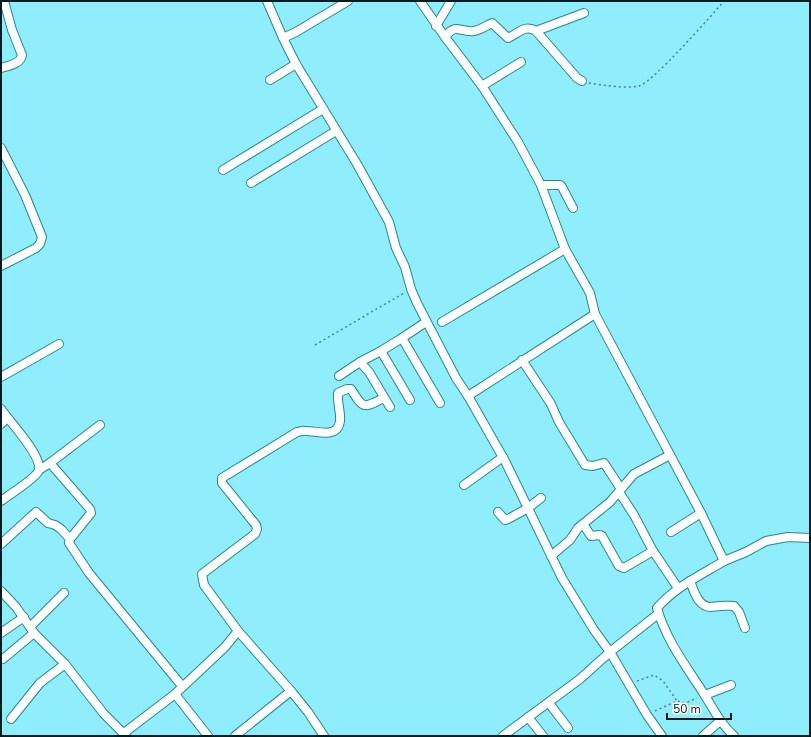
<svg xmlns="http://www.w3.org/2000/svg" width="811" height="737" font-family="'Nunito Sans',sans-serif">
<rect width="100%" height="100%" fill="#90edfb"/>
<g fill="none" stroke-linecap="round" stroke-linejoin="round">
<defs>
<g id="minor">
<polyline points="267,1 283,38 296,32 348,1"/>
<path d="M 420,1 L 445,37 L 482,86 L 518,142 L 541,185 L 565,249 L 590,293 L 595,314 L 701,513 L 724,561 C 701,575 675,587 657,608 C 666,640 686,666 704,694 C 714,710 720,723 734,736"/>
<polyline points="436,26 451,1"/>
<polyline points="536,31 584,13"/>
<path d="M 445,37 C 456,22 460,33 474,31 C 480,30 486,26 492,23 L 508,38 C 519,33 525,24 536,31 L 577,78 L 582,81"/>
<polyline points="283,38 296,64 357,164 389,222 396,248 405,267 411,289 417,303 456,378 468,396 505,461 562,578 594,630 610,652 647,715 662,736"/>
<path d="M 1,68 C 8,66 21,64 22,55 L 12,30 L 4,1"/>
<polyline points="270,80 296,64"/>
<polyline points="482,86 521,62"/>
<polyline points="1,148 25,195 42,237 40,244 36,248 1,266"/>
<polyline points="223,170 323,109"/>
<polyline points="251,183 336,131"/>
<polyline points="541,185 560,185 562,187 573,208"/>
<polyline points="426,322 402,338 440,403"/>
<polyline points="442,322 565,249"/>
<polyline points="402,338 381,351 410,400"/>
<polyline points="522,360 551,404 559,422 585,465 593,466 604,463 621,489"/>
<polyline points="360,362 369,372 390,407"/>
<polyline points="339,376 360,362 381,351"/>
<polyline points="1,377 59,344"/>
<polyline points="468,396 595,314"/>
<path d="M 1,409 C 8,420 46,459 38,472 C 31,482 11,493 1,501"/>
<polyline points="1,424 7,418"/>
<polyline points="50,463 100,425"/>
<polyline points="39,470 50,463 90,509 91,513 70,539 69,543 89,573 182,686"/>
<polyline points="464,485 503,457"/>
<polyline points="619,492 634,515 653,551"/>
<polyline points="498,512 505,520 508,519 528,508 541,498"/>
<polyline points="583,524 591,536 600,535 602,536 619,566 624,568 653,551 678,588"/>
<polyline points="671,532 701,513"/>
<polyline points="1,544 36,512 48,523 55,525 61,529 70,539"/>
<polyline points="551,556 570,540 578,528 610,502 634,474 670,455"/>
<polyline points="724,561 746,552 766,541 788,537 810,538"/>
<path d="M 690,581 C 694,591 698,607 711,607 C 719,606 726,605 734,606 L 739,612 L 745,628"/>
<polyline points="1,591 16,607 34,633 65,664 104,714 126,736"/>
<polyline points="30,627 64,593"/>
<polyline points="238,631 291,691"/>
<polyline points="1,633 24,617"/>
<polyline points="3,659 34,633"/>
<polyline points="175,694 208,736"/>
<polyline points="705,695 731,685"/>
<polyline points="549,703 568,728"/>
<polyline points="528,717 543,736"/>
<polyline points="11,719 40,683 65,664"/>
<path d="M 124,733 L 175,694 L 225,647 L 238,631 L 204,585 L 202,574 L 255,534 L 257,529 L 256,525 L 222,483 L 222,478 L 297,432 C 300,432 303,430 306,431 C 318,431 338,439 340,421 C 341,412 337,403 338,393 L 347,389 L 351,389 C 364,410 363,408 384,398"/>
<polyline points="235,736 291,691 308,712 324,736"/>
<polyline points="503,736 580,679 610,652 658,614"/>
<polyline points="703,736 720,721"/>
</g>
</defs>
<use href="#minor" stroke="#228995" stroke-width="10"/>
<g stroke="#47838c" stroke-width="1.5" stroke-dasharray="2 3" stroke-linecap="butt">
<path d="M 589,83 C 604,85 624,89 639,86 C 652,83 712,15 724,1"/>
<polyline points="315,345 404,293"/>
<polyline points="637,681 654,675 663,681 677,701"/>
<polyline points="655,711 677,701 685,703 697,698"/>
</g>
<use href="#minor" stroke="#fff" stroke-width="8"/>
</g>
<rect width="811" height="737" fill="none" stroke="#001d21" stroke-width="4"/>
<path d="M667 713v6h64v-6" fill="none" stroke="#001d21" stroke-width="2"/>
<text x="673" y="713" font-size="12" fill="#001d21" stroke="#fdfdfd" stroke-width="3" paint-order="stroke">50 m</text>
</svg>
